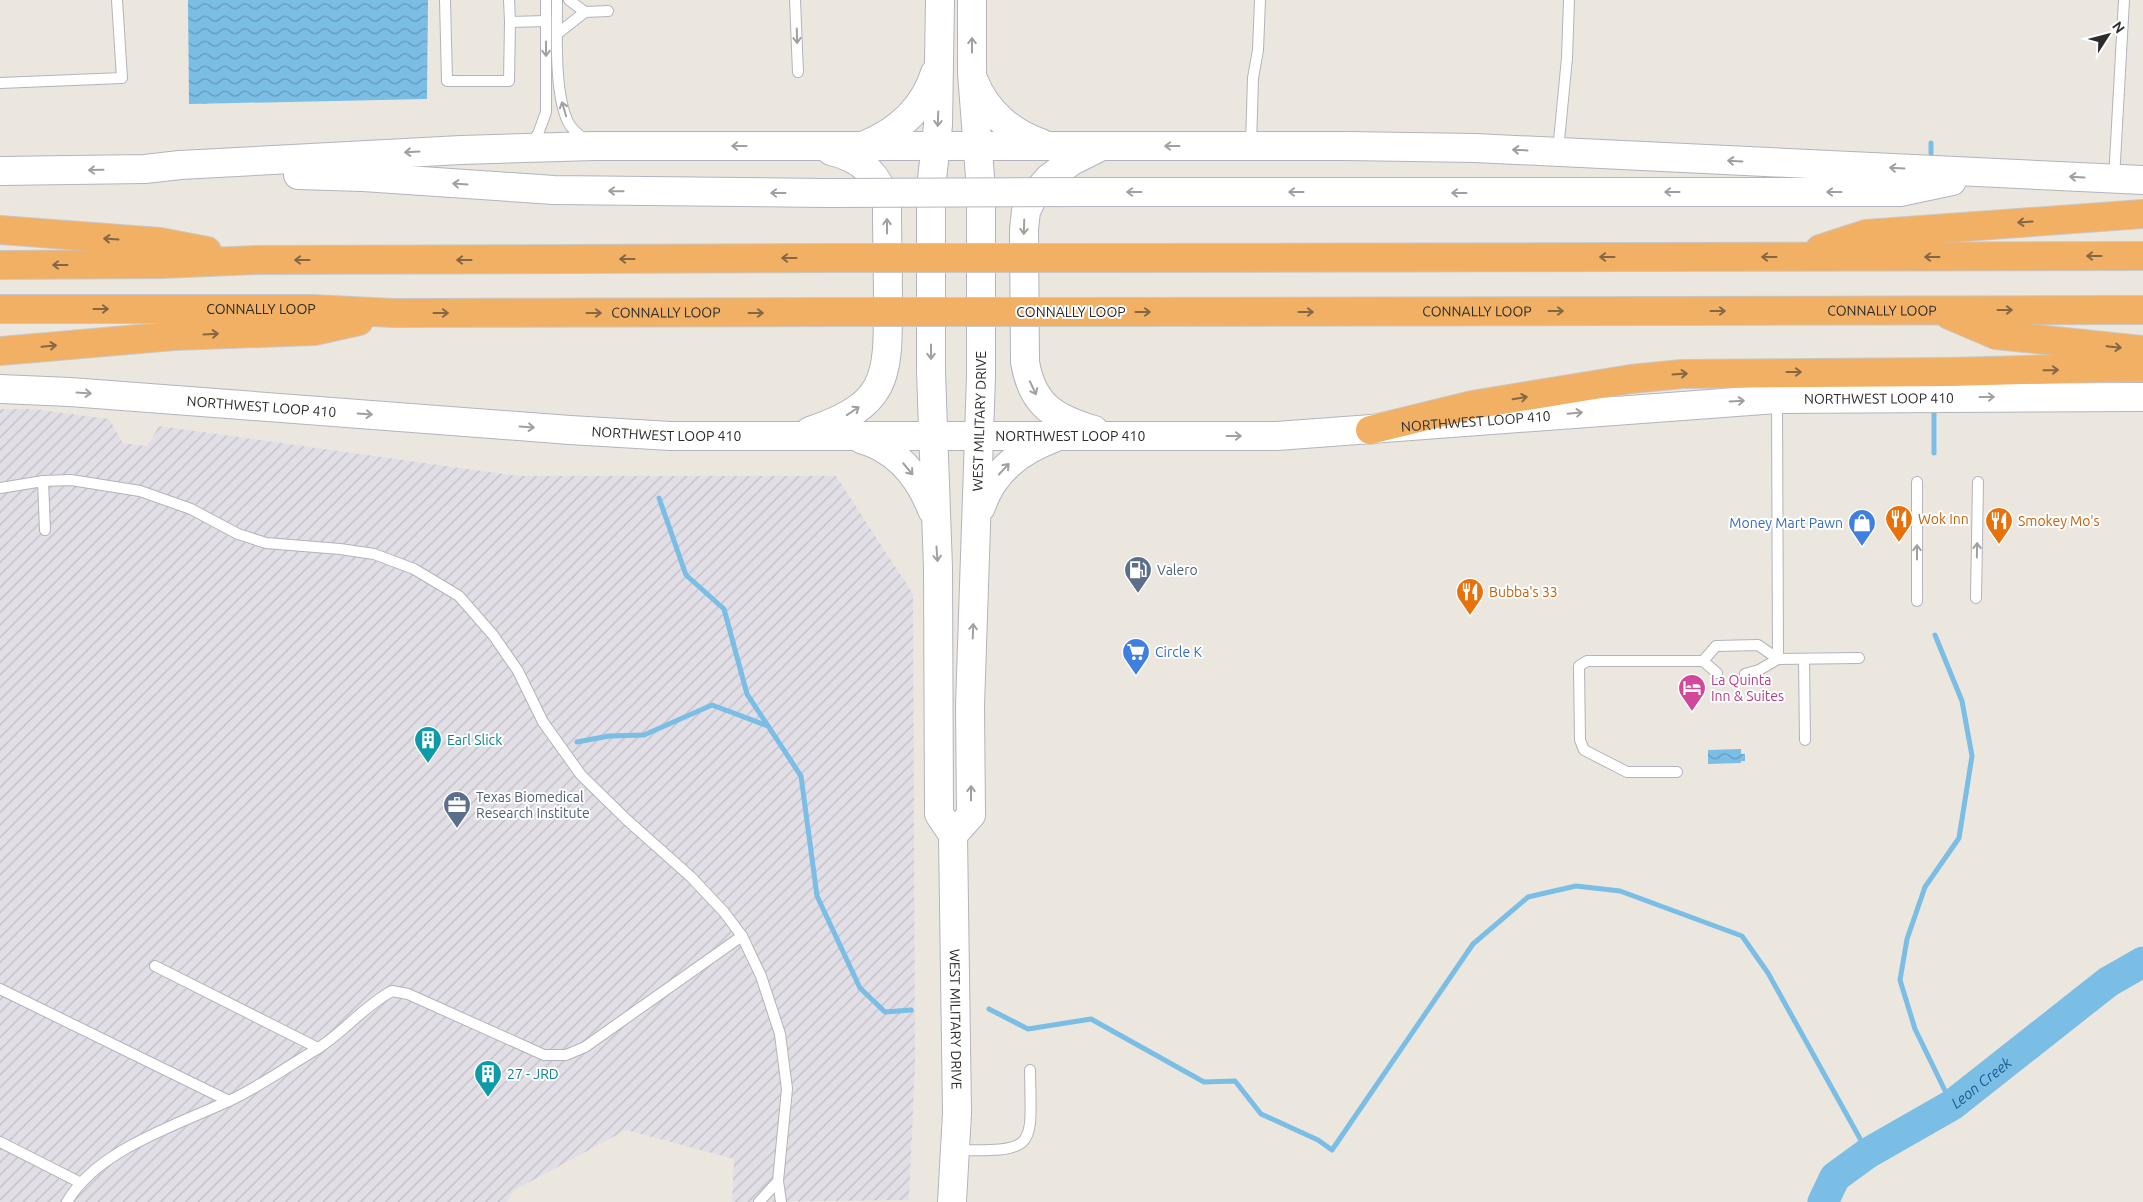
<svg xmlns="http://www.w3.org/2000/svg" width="2143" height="1202" font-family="Ubuntu,sans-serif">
<defs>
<pattern id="industrial-furrows" width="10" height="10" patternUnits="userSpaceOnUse" patternTransform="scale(1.25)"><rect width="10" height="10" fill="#e1dee5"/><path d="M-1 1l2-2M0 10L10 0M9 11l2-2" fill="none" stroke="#c1bfc5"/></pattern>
<pattern id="water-waves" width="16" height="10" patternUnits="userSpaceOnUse" patternTransform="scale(1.25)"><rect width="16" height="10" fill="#7abde5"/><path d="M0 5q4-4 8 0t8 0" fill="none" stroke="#649aba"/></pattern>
</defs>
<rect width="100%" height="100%" fill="#ece7de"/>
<polygon fill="url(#industrial-furrows)" points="0,409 33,409 109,419 123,443 147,446 159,426 518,476 836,476 913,594 915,1065 909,1200 732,1202 734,1159 626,1130 513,1191 507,1202 0,1202"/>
<g fill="url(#water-waves)">
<polygon points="188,0 428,0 427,99 189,104"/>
<polygon points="1741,749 1741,754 1745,754 1745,761 1741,761 1741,763 1708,764 1708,750"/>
</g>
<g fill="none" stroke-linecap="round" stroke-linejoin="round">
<g stroke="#7abde5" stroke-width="5">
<polyline points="1931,143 1931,153"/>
<polyline points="1934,407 1934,453"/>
<polyline points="659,498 686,575 724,609 747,694 801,776 817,896 860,988 885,1012 911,1010"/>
<polyline points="1935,635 1962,701 1972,756 1959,838 1925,887 1907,939 1900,980 1915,1029 1952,1105"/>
<polyline points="577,742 609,736 644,735 712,705 768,726"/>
<polyline points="989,1009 1028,1029 1091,1019 1204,1082 1235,1081 1261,1114 1318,1140 1332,1150 1473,944 1528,897 1576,886 1620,891 1742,936 1768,973 1868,1153"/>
</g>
<path stroke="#7abde5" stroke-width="31" id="s1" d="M 1823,1202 L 1835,1177 L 1868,1153 L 1952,1105 L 2108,982 L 2143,962"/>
<defs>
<g id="lane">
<polyline points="445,0 447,81 509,81 510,22"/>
<polyline points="509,0 510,22 546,21"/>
<path d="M 557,0 C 557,33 554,93 568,122 C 572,130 580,136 587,141"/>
<polyline points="569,0 585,12"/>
<polyline points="795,0 798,72"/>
<polyline points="557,34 585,12 608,11"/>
<polyline points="0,83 122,78 117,0"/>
<polyline points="529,144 538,134 546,112 546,0"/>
<polyline points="1251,145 1253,78 1258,50 1260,0"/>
<polyline points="1558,151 1567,58 1569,0"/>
<polyline points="2114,179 2124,0"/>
<polyline points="43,481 45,530"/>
<polyline points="0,488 43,481 71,480 140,491 191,509 238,534 266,543 340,549 374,554 414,569 459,596 493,635 518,671 543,722 581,775 627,820 691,877 724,912 742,936 761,976 780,1034 787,1089 778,1181 781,1202"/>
<polyline points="1976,598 1978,482"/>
<polyline points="1917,601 1917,482"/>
<polyline points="1804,659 1805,740"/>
<polyline points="1703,661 1717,673"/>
<polyline points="1745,674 1759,670 1778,659 1777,400"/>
<polyline points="1677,772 1627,772 1584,750 1580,740 1579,666 1587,661 1703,661 1716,646 1758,645 1778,659 1859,658"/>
<polyline points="155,966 318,1048"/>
<polyline points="0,989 229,1101"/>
<polyline points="0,1142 81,1183"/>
<path d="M 956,1150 C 1039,1152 1031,1147 1030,1070"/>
<path d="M 67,1202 C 98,1148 181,1124 235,1098 C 263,1084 290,1065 317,1049 C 344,1032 364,1006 392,991 L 408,994 L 544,1055 L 566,1055 L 585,1047 L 742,936"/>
<polyline points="759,1202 778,1181"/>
</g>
<g id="secondary">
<path id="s2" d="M 940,0 L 938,125 L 931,188 L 931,372 L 938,568 L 939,814 L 953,835 L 957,1113 L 952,1202"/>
<path d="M 974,81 C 986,111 1011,133 1041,143"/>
<path d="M 865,145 C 899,131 924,108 935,73"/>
<polyline points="0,171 145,169 180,165 461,150 594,146 1346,146 1475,148 2143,180"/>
<polyline points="298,175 363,177 554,190 827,193"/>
<polyline points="1086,192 1900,192 1952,181"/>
<path id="s3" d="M 0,389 L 70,392 L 570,430 L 670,436 L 1277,436 L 1777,399 L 2143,397"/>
<path d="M 1094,430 C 1054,418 1032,405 1025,362 L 1024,229 L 1026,211 L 1034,195 L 1049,178 L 1072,161 L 1098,148"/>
<path d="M 810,431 C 887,405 888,379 888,306 C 888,273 887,239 887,206 C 880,175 861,158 831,151"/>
<path d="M 861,439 C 896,449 919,476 932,510"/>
<path d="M 981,507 C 993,471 1020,451 1054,438"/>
<path id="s4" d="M 953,835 L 971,815 L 970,706 L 981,376 L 981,190 L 972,73 L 972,0"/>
</g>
<g id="highway">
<polyline points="0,230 160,242 207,251"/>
<polyline points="1820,249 1866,234 2143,214"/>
<polyline points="1072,258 2143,256"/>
<polyline points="0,265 161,264 258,260 838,258"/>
<path id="s5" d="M 0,309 L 312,309 L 393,313 L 836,312"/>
<path id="s6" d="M 1077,312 L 2143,310"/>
<polyline points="1949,315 1996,335 2143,350"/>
<polyline points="0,351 174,336 314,331 359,321"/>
<polyline points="1370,430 1472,405 1631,379 1682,374 1950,372 2143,367"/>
</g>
</defs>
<use href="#lane" stroke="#b2b3bd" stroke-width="12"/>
<use href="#secondary" stroke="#b2b3bd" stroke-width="30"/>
<use href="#highway" stroke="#c8c8c8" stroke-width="30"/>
<use href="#lane" stroke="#fff" stroke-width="10"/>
<use href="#secondary" stroke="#fff" stroke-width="28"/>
<use href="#highway" stroke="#f1b064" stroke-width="28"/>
<defs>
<polyline id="secondary-bridge" points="827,193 1086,192"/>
<g id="highway-bridge">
<polyline points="838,258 1072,258"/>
<polyline points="836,312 1077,312"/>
</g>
</defs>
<use href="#secondary-bridge" stroke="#b2b3bd" stroke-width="30" stroke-linecap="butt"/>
<use href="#highway-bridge" stroke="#c8c8c8" stroke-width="30" stroke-linecap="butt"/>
<use href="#secondary-bridge" stroke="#fff" stroke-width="28"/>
<use href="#highway-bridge" stroke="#f1b064" stroke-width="28"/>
</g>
<defs><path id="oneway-shaft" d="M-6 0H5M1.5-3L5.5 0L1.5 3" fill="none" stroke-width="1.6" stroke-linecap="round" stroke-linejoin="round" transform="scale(1.25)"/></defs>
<g stroke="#a0a0a0">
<use href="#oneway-shaft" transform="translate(797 36) rotate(88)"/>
<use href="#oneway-shaft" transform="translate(972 45) rotate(-90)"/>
<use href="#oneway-shaft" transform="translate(546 49) rotate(90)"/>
<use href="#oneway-shaft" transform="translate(564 109) rotate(-107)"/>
<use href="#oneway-shaft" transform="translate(938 119) rotate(92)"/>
<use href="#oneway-shaft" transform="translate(739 146) rotate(-180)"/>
<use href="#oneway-shaft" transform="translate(1172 146) rotate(180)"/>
<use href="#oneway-shaft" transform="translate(1520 150) rotate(-177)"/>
<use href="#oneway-shaft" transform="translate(412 152) rotate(177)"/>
<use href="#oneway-shaft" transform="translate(1735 161) rotate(-177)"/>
<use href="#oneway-shaft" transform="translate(1897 168) rotate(-177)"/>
<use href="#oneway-shaft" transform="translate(96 170) rotate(179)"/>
<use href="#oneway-shaft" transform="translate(2077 177) rotate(-177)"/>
<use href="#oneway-shaft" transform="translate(460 184) rotate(-176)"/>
<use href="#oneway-shaft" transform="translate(616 191) rotate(-179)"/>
<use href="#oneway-shaft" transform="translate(1134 192) rotate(180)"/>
<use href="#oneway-shaft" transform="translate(1296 192) rotate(-180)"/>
<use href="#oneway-shaft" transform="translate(1672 192) rotate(180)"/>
<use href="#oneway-shaft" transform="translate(1834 192) rotate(180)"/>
<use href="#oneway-shaft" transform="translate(778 193) rotate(-180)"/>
<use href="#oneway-shaft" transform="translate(1459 193) rotate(-180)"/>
<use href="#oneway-shaft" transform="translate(887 226) rotate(-90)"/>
<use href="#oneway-shaft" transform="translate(1024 227) rotate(92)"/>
<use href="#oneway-shaft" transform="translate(931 352) rotate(90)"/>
<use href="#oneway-shaft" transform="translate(1033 388) rotate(65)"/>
<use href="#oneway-shaft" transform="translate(84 393) rotate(4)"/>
<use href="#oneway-shaft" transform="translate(1987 397)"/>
<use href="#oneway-shaft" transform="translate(1737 401) rotate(-3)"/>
<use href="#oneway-shaft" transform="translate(853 411) rotate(-34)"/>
<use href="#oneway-shaft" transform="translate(1575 413) rotate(-5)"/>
<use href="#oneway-shaft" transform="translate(365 414) rotate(4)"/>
<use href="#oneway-shaft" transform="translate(527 427) rotate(4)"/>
<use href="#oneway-shaft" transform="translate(1234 436)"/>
<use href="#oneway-shaft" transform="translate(908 469) rotate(50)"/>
<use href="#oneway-shaft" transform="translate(1004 469) rotate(-47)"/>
<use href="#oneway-shaft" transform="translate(1977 550) rotate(-89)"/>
<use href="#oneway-shaft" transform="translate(1917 552) rotate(-90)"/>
<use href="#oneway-shaft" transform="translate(937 554) rotate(86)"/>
<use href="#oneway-shaft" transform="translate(973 631) rotate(-88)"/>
<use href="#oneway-shaft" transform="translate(971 793) rotate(-90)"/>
</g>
<g stroke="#846745">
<use href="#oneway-shaft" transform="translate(2025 222) rotate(176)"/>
<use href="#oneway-shaft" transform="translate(111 239) rotate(-176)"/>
<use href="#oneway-shaft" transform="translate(2094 256) rotate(180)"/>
<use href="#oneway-shaft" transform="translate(1607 257) rotate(180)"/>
<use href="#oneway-shaft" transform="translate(1769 257) rotate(180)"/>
<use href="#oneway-shaft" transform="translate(1932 257) rotate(180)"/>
<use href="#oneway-shaft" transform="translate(789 258) rotate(180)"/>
<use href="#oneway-shaft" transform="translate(627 259) rotate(180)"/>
<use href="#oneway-shaft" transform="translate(302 260) rotate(180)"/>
<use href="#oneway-shaft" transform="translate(464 260) rotate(180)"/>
<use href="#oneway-shaft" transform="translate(60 265) rotate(180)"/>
<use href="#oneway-shaft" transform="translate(101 309)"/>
<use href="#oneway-shaft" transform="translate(2005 310)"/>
<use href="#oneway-shaft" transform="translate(1556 311)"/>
<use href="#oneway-shaft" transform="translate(1718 311)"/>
<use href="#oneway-shaft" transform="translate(1143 312)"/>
<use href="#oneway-shaft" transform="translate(1306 312)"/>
<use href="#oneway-shaft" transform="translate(441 313)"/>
<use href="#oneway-shaft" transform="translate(594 313)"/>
<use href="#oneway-shaft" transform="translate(756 313)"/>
<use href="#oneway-shaft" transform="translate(211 334) rotate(-3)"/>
<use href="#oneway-shaft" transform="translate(49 346) rotate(-5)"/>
<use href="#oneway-shaft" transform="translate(2114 347) rotate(6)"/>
<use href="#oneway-shaft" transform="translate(2051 370) rotate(-1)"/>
<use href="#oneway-shaft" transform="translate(1794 372)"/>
<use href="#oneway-shaft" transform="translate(1680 374) rotate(-4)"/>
<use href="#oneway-shaft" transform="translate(1520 398) rotate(-9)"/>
</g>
<defs>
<symbol id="restaurant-pin" viewBox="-11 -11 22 30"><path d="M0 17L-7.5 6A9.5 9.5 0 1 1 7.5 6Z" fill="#e8710a" stroke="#fff"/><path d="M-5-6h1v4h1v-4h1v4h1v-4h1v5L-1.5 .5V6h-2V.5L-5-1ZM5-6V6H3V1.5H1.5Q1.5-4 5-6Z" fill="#fff"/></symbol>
<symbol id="shop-pin" viewBox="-11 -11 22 30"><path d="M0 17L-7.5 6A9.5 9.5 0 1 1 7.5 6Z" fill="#3f7fe0" stroke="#fff"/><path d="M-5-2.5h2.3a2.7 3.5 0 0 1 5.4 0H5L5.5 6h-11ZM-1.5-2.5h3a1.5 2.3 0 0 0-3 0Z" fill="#fff"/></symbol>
<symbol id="fuel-pin" viewBox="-11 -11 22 30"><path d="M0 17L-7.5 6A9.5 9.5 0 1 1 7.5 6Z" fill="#5c6f8a" stroke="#fff"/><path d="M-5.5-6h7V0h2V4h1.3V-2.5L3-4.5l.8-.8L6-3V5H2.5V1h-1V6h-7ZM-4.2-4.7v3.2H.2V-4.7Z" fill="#fff"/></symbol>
<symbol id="supermarket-pin" viewBox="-11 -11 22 30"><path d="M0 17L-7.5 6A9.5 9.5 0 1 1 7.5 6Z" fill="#3f7fe0" stroke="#fff"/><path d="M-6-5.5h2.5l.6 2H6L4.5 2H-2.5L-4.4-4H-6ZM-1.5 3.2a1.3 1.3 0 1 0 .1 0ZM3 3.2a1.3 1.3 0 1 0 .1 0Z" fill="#fff"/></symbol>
<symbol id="hotel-pin" viewBox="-11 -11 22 30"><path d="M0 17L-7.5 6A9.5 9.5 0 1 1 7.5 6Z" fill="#d1479c" stroke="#fff"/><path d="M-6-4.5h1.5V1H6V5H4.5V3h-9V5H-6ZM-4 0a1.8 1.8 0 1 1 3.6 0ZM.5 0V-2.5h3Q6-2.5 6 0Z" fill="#fff"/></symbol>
<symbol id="building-pin" viewBox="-11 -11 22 30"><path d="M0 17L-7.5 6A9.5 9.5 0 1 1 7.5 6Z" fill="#0f9aa8" stroke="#fff"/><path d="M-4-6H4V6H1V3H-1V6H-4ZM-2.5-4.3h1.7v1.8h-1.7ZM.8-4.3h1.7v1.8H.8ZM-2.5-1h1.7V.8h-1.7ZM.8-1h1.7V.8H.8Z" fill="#fff"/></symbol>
<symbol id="office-pin" viewBox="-11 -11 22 30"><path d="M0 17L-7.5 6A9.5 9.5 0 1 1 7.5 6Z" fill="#5c6f8a" stroke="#fff"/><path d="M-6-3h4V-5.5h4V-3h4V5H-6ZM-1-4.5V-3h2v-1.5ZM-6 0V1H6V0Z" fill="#fff"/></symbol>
</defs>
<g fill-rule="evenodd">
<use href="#restaurant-pin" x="1883" y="503" width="32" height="43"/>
<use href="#restaurant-pin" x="1983" y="505" width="32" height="43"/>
<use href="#shop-pin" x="1846" y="507" width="32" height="43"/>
<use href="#fuel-pin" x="1122" y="554" width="32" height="43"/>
<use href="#restaurant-pin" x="1454" y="576" width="32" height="43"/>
<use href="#supermarket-pin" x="1120" y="636" width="32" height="43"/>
<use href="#hotel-pin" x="1676" y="672" width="32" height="43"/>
<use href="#building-pin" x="412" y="724" width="32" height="43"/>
<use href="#office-pin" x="441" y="789" width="32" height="43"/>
<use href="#building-pin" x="472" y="1058" width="32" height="43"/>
</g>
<g text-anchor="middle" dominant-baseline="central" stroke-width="4" stroke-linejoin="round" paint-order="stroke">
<g font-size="14" fill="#2b2b2b" stroke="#fff">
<text stroke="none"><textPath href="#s5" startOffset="261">CONNALLY LOOP</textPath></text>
<text stroke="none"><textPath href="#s6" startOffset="805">CONNALLY LOOP</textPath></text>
<text stroke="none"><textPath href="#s6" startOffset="400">CONNALLY LOOP</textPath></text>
<text x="1071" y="312">CONNALLY LOOP</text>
<text stroke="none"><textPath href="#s5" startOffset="666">CONNALLY LOOP</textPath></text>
<text stroke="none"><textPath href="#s3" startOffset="1882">NORTHWEST LOOP 410</textPath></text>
<text stroke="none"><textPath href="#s3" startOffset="262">NORTHWEST LOOP 410</textPath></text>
<text stroke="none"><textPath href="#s4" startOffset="421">WEST MILITARY DRIVE</textPath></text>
<text stroke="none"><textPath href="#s3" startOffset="1478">NORTHWEST LOOP 410</textPath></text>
<text stroke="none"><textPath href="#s3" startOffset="668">NORTHWEST LOOP 410</textPath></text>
<text stroke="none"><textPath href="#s3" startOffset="1072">NORTHWEST LOOP 410</textPath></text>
<text stroke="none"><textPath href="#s2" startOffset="1024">WEST MILITARY DRIVE</textPath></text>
</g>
<g font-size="14" fill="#c56008" stroke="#fff" text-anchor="start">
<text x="1918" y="519">Wok Inn</text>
<text x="2018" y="521">Smokey Mo's</text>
<text x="1489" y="592">Bubba's 33</text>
</g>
<g font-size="14" fill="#366cbe" stroke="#fff" text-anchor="end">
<text x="1843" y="523">Money Mart Pawn</text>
<text x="1155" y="652" text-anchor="start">Circle K</text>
</g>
<g font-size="14" fill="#4e5e75" stroke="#fff" text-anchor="start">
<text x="1157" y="570">Valero</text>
<text x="476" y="797">Texas Biomedical<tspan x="476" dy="16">Research Institute</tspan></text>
</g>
<g font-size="14" fill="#b23c85" stroke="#fff" text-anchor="start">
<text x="1711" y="680">La Quinta<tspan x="1711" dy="16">Inn &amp; Suites</tspan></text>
</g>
<g font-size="14" fill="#0d838f" stroke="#fff" text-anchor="start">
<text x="447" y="740">Earl Slick</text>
<text x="507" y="1074">27 - JRD</text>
</g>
<g font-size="15" font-style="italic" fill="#185b91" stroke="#fff">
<text stroke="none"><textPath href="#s1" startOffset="202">Leon Creek</textPath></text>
</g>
</g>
<g transform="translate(2108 35) rotate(54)" stroke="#ffffff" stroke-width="4" paint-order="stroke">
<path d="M0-4L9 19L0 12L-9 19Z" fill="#2b2b2b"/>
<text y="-8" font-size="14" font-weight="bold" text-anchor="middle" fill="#2b2b2b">N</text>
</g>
</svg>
